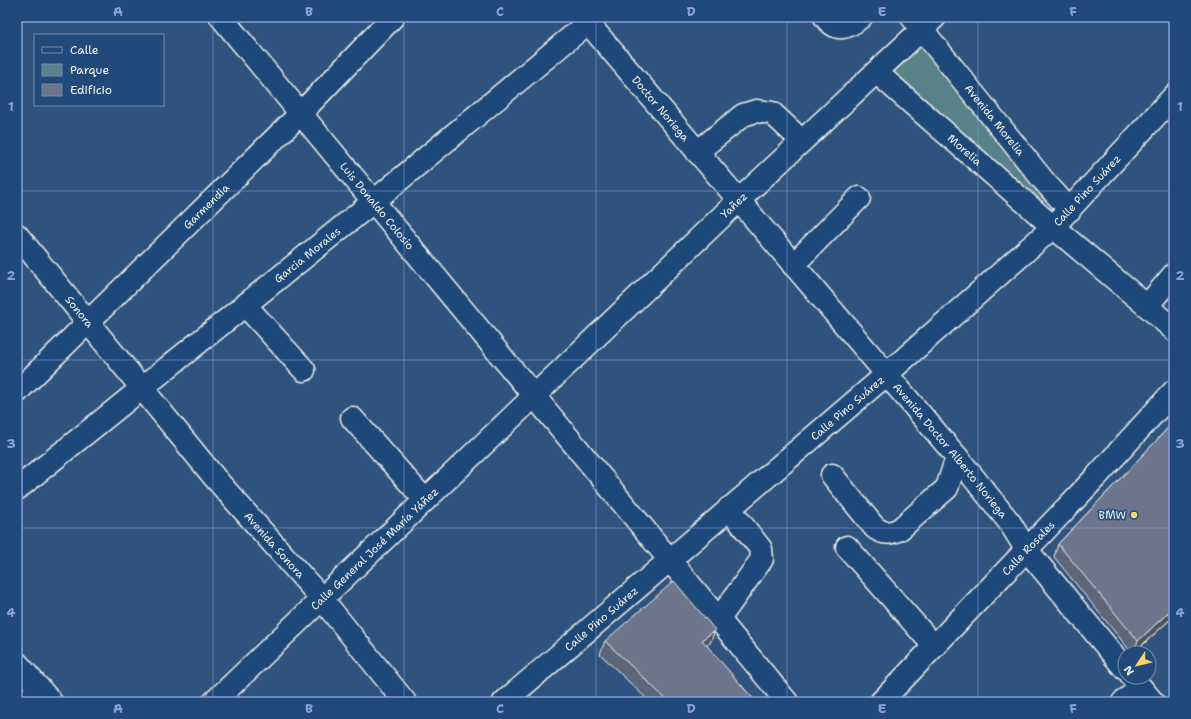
<svg xmlns="http://www.w3.org/2000/svg" width="1191" height="719" font-family="'Shantell Sans',sans-serif">
<rect width="100%" height="100%" fill="#2e537e"/>
<filter id="ink" filterUnits="userSpaceOnUse"><feTurbulence type="fractalNoise" baseFrequency=".025" numOctaves="2"/><feDisplacementMap in="SourceGraphic" scale="8" xChannelSelector="R" yChannelSelector="G"/><feConvolveMatrix kernelMatrix="1 2 1 2 8 2 1 2 1" color-interpolation-filters="sRGB"/></filter>
<g filter="url(#ink)">
<polygon fill="#588289" stroke="#a6bab8" points="928,39 1050,195 1042,202 893,73"/>
<g fill="none" stroke-linecap="round" stroke-linejoin="round">
<defs>
<g id="minor">
<path id="s1" d="M 583,17 L 957,457 L 1010,523 L 1026,549 L 1125,669"/>
<path d="M 825,17 C 837,33 848,28 861,17"/>
<path id="s2" d="M 912,17 L 1043,180 L 1070,210"/>
<path id="s3" d="M 876,72 L 1053,227 L 1147,306 L 1174,330"/>
<polyline points="697,152 743,115 756,111 772,113 802,141"/>
<path id="s4" d="M 17,235 L 215,478 L 322,599 L 405,702"/>
<polyline points="793,265 859,198"/>
<polyline points="245,305 304,370"/>
<polyline points="1147,306 1174,274"/>
<path id="s5" d="M 17,392 L 300,114 L 393,17"/>
<polyline points="352,418 425,500"/>
<path d="M 832,475 L 875,528 C 884,534 890,534 900,529 L 947,488 L 957,457"/>
<path id="s6" d="M 17,489 L 374,201 L 595,17"/>
<polyline points="847,547 934,646"/>
<polyline points="719,619 762,559 761,549 729,508"/>
<polyline points="17,663 51,702"/>
<polyline points="1132,677 1153,702"/>
<polyline points="25,702 40,689"/>
<path id="s7" d="M 214,702 L 738,201 L 935,17"/>
<polyline points="1123,702 1141,688"/>
</g>
<g id="major">
<path id="s8" d="M 221,17 L 787,702"/>
<path id="s9" d="M 504,702 L 887,374 L 1053,227 L 1174,96"/>
<path id="s10" d="M 881,702 L 1096,477 L 1174,391"/>
</g>
</defs>
<use href="#minor" stroke="#f4f1e8" stroke-width="25"/>
<use href="#major" stroke="#f4f1e8" stroke-width="25"/>
<use href="#minor" stroke="#1f4a7a" stroke-width="22"/>
<use href="#major" stroke="#1f4a7a" stroke-width="22"/>
</g>
<g fill="#5d6578" stroke="#f4f1e8">
<polygon points="1174,421 1174,616 1134,653 1132,653 1054,557 1058,544 1156,441"/>
<polygon points="715,630 710,643 706,646 756,702 650,702 600,654 605,641"/>
</g>
<g fill="#4c5262" stroke="#f4f1e8">
<polygon points="1174,607 1174,616 1133,653 1138,641"/>
<polygon points="715,630 710,643 697,654 702,640"/>
</g>
<g fill="#6c758c" stroke="#f4f1e8">
<polygon points="1174,421 1174,607 1138,641 1058,544 1156,441"/>
<polygon points="674,581 715,630 702,640 756,702 669,702 605,641"/>
</g>
</g>
<path fill="none" stroke="#88a0e0" stroke-width="1" stroke-opacity="0.55" d="M 213,17 L 213,702M 404,17 L 404,702M 596,17 L 596,702M 787,17 L 787,702M 978,17 L 978,702M 17,191 L 1174,191M 17,360 L 1174,360M 17,528 L 1174,528"/>
<circle fill="#ffd166" stroke="#1f4a7a" stroke-width="1.5" cx="1134" cy="515" r="4"/>
<g text-anchor="middle" dominant-baseline="central" stroke-width="3" stroke-linejoin="round" paint-order="stroke">
<g font-size="11" fill="#f4f1e8" stroke="#1f4a7a">
<text stroke="none"><textPath href="#s1" startOffset="120">Doctor Noriega</textPath></text>
<text stroke="none"><textPath href="#s2" startOffset="132">Avenida Morelia</textPath></text>
<text stroke="none"><textPath href="#s3" startOffset="118">Morelia</textPath></text>
<text stroke="none"><textPath href="#s9" startOffset="776">Calle Pino Suárez</textPath></text>
<text stroke="none"><textPath href="#s7" startOffset="719">Yañez</textPath></text>
<text stroke="none"><textPath href="#s5" startOffset="265">Garmendia</textPath></text>
<text stroke="none"><textPath href="#s8" startOffset="245">Luis Donaldo Colosio</textPath></text>
<text stroke="none"><textPath href="#s6" startOffset="373">Garcia Morales</textPath></text>
<text stroke="none"><textPath href="#s4" startOffset="99">Sonora</textPath></text>
<text stroke="none"><textPath href="#s9" startOffset="452">Calle Pino Suárez</textPath></text>
<text stroke="none"><textPath href="#s1" startOffset="568">Avenida Doctor Alberto Noriega</textPath></text>
<text stroke="none"><textPath href="#s4" startOffset="403">Avenida Sonora</textPath></text>
<text stroke="none"><textPath href="#s10" startOffset="213">Calle Rosales</textPath></text>
<text stroke="none"><textPath href="#s7" startOffset="222">Calle General José María Yáñez</textPath></text>
<text stroke="none"><textPath href="#s9" startOffset="128">Calle Pino Suárez</textPath></text>
</g>
<g font-size="11" fill="#f4f1e8" stroke="#1f4a7a" text-anchor="end">
<text x="1126" y="515">BMW</text>
</g>
</g>
<rect width="1191" height="719" fill="none" stroke="#1f4a7a" stroke-width="44"/>
<rect x="34" y="34" width="130" height="72" fill="#1f4a7a" stroke="#748da6"/>
<rect x="42" y="47" width="20" height="6" fill="#1f4a7a" stroke="#748da6"/>
<text x="70" y="54" font-size="12" fill="#f4f1e8">Calle</text>
<rect x="42" y="64" width="20" height="12" fill="#588289" stroke="#748da6"/>
<text x="70" y="74" font-size="12" fill="#f4f1e8">Parque</text>
<rect x="42" y="84" width="20" height="12" fill="#6c758c" stroke="#748da6"/>
<text x="70" y="94" font-size="12" fill="#f4f1e8">Edificio</text>
<g transform="translate(1137 665) rotate(235)"><circle r="19" fill="#1f4a7a" stroke="#748da6"/>
<path d="M0-3L7 15L0 10L-7 15Z" fill="#ffd166"/>
<text y="-6" font-size="11" font-weight="bold" text-anchor="middle" fill="#f4f1e8">N</text>
</g>
<rect x="22" y="22" width="1147" height="675" fill="none" stroke="#88a0e0" stroke-width="1.5"/>
<g font-size="13" text-anchor="middle" font-weight="bold" fill="#88a0e0">
<text x="118" y="16">A</text>
<text x="309" y="16">B</text>
<text x="500" y="16">C</text>
<text x="691" y="16">D</text>
<text x="882" y="16">E</text>
<text x="1073" y="16">F</text>
<text x="11" y="111">1</text>
<text x="1180" y="111">1</text>
<text x="11" y="280">2</text>
<text x="1180" y="280">2</text>
<text x="11" y="448">3</text>
<text x="1180" y="448">3</text>
<text x="11" y="617">4</text>
<text x="1180" y="617">4</text>
<text x="118" y="713">A</text>
<text x="309" y="713">B</text>
<text x="500" y="713">C</text>
<text x="691" y="713">D</text>
<text x="882" y="713">E</text>
<text x="1073" y="713">F</text>
</g>
</svg>
